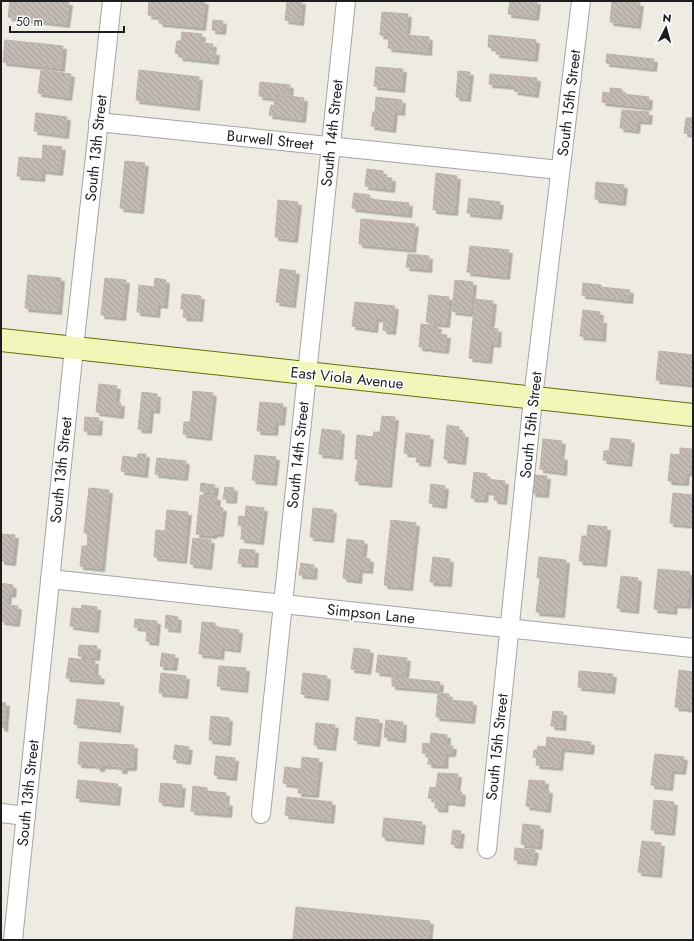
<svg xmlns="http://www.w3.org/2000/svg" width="694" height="941" font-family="Jost,sans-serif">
<defs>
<pattern id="building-back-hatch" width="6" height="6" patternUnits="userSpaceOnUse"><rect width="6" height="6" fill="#c2bab3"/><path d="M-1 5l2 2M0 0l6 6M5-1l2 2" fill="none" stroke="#a69f9a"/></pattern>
<filter id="shadow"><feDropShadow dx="3.5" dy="3.5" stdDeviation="0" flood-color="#0004"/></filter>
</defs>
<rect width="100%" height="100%" fill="#eeebe3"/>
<g fill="url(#building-back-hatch)" stroke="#bfb2a6" filter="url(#shadow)">
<polygon points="10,1 69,2 66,24 8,17"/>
<polygon points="149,1 205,1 202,27 159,23 160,17 148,15"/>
<polygon points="287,1 302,1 300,22 285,20"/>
<polygon points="510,1 537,1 535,17 508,14"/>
<polygon points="612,1 640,3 637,25 610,22"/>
<polygon points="382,12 408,14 406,35 429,37 428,52 388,48 389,36 380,35"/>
<polygon points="213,20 223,21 222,31 212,30"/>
<polygon points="182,32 202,34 201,43 213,44 212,52 216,52 215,61 179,57 180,54 175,53 177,41 181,41"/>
<polygon points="489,35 536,40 534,58 496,54 497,48 488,47"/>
<polygon points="5,40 63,46 61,68 3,62"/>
<polygon points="607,54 654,59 653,68 606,63"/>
<polygon points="376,67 403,69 401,89 374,86"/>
<polygon points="41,70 71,74 68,97 38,93"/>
<polygon points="139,70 199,77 196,107 136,100"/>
<polygon points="458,71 470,72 467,98 456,97"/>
<polygon points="490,74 537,78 535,94 514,91 515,86 489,84"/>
<polygon points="260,82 290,85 289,94 276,93 275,98 259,96"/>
<polygon points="610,88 622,89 622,94 649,97 648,107 602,102 603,92 610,93"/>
<polygon points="280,95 304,98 302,119 269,115 271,105 274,106 275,99 279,99"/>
<polygon points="376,97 402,100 401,112 394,111 392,129 371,126 373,112 375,112"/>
<polygon points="622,110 649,112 648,121 637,120 636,130 620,128"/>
<polygon points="36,113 67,117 65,135 34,131"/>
<polygon points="686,118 693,118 693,134 684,133"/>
<polygon points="43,145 62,147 59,172 42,170 41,178 17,176 19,157 42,159"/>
<polygon points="125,161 145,163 140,210 120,208"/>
<polygon points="367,169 383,171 383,177 392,178 391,189 365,186"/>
<polygon points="436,173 457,176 454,212 433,210"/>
<polygon points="596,182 624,185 622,202 595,199"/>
<polygon points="354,193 370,195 369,199 409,203 408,214 352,208"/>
<polygon points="469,198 500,202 498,216 467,213"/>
<polygon points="278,200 298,202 294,239 275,237"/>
<polygon points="361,219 415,224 412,249 359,244"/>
<polygon points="470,246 509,250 506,276 467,272"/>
<polygon points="408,254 429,256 428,269 406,267"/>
<polygon points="280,269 296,271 292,304 276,302"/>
<polygon points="28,275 61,278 58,311 25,308"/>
<polygon points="105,278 126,280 122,317 101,315"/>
<polygon points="155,278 166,280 164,305 157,304 156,314 137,312 139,285 154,287"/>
<polygon points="455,280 473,282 470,313 452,311"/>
<polygon points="583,283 601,285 601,287 630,290 629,300 582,295"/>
<polygon points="182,294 201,296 199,318 183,317 184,309 181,309"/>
<polygon points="429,295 449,297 446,324 426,322"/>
<polygon points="475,299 493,301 490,328 498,329 497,344 490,343 488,360 469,358"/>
<polygon points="355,302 395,306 392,331 383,330 384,319 375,318 374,329 352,326"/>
<polygon points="583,310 600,312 599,319 603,320 602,338 580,336"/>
<polygon points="421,324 438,326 437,334 447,335 445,350 419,347"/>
<polygon points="659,351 693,355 693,384 656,380"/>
<polygon points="99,384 117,386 115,403 121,403 120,415 96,412"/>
<polygon points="193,391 213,393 208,437 183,434 184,422 190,422"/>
<polygon points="142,392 157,394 156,410 150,409 148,430 138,429"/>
<polygon points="260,402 283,404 281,422 275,421 274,432 257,431"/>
<polygon points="382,416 395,417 388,484 355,481 358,459 355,459 357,435 373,437 374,432 380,432"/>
<polygon points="85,417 99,418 98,432 84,431"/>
<polygon points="447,425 459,427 458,433 465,434 462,461 444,459"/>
<polygon points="322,429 341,431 339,456 319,454"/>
<polygon points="406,433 430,436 427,463 416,462 417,454 404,453"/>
<polygon points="611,438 631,440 628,463 603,460 604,451 609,451"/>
<polygon points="543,439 562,441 560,456 564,457 563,472 540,469"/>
<polygon points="680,448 692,449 690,472 686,472 685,482 668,481 671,454 680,455"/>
<polygon points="138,454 146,454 144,474 121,471 123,456 137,458"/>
<polygon points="255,455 276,457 273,482 252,480"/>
<polygon points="157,458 186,461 184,477 155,474"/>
<polygon points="474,472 487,474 486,479 505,481 503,501 494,500 495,492 485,491 484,499 471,498"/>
<polygon points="534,475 547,476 545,494 532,493"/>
<polygon points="201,483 215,485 214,493 200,491"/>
<polygon points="431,484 445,486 443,505 429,503"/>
<polygon points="225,487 234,488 233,500 223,499"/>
<polygon points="89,488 109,490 101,568 80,566 82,546 87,546 88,534 84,533"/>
<polygon points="673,493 693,495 693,525 670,523"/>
<polygon points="200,495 217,497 216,507 223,508 220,533 214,533 213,535 196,534"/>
<polygon points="246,506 264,508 260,541 241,539 242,526 238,525 239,516 245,517"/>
<polygon points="313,508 333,510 330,539 310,537"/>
<polygon points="167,510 188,512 183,560 154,557 156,530 165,531"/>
<polygon points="391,520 416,523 409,587 384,585"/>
<polygon points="588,525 607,527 603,563 579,561 582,536 587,536"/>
<polygon points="1,534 15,535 12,562 1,561"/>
<polygon points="193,538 211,540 208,566 190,564"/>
<polygon points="347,539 364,541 362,558 370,559 369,570 359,569 358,580 343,578"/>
<polygon points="240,549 255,550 254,564 238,563"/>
<polygon points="433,557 450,559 448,583 430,582"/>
<polygon points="539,557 566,560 561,614 536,612 540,578 537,578"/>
<polygon points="301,563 314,565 313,576 299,575"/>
<polygon points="658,569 690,572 687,605 674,604 673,611 654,609"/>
<polygon points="621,576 638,578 635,610 617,608"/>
<polygon points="1,583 13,585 12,594 8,593 7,605 18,606 16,623 1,621"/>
<polygon points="82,605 97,607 95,629 70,626 72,608 81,609"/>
<polygon points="166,615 178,617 177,629 165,628"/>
<polygon points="135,619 157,621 155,642 146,641 147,628 134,627"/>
<polygon points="202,622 215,623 215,627 239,630 237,649 221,647 220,656 199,654"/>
<polygon points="79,645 97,646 96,657 78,656"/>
<polygon points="354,648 370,650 367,671 351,669"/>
<polygon points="162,653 175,655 173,667 160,666"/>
<polygon points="378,655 407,658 405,675 376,672"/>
<polygon points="69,658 95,661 94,675 101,676 100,681 66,678"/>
<polygon points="219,666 246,668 244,689 217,686"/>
<polygon points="679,670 693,672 691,694 693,694 693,709 675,707"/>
<polygon points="579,671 613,674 611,690 578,687"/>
<polygon points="161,673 186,676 184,695 159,693"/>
<polygon points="303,673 327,676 325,697 301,694"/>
<polygon points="392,677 440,682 439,690 392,686"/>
<polygon points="438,693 449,694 449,700 473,702 471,720 436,717"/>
<polygon points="77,699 120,703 117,729 74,724"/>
<polygon points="1,702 6,703 4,728 1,727"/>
<polygon points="553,711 563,712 562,727 551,726"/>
<polygon points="211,716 229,718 227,742 209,740"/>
<polygon points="356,717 379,720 376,743 354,740"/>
<polygon points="386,720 403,722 402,739 384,737"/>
<polygon points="316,723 335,725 332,747 314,745"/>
<polygon points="431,733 447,735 446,746 453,746 452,753 445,753 444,765 428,764 429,754 422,753 423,743 430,744"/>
<polygon points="547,737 591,742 590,751 561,748 559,767 536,765 537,758 533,757 534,750 537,750 538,746 546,747"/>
<polygon points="80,742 134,745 133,767 124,767 124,770 119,770 119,766 102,765 101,768 97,768 97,765 78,764"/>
<polygon points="175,745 189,747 187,761 173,759"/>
<polygon points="655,754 684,757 682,771 671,770 669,787 651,785"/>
<polygon points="216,756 235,758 233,777 214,775"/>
<polygon points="302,757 319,759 315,794 298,793 299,785 283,783 285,767 301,769"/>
<polygon points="438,773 458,774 456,791 462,792 461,803 445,801 444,809 435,808 435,799 428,798 430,787 436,788"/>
<polygon points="78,780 118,784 116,802 76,798"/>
<polygon points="529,780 545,781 544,790 549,790 547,809 526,806"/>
<polygon points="161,783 182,785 180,804 159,802"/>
<polygon points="193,786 207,788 207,791 226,793 225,802 229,803 228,814 191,811"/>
<polygon points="287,797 332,802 330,820 285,815"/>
<polygon points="654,800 674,802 671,832 651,830"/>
<polygon points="384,818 422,822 420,841 382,837"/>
<polygon points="523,824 540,826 538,846 521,844"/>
<polygon points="453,830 461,831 459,845 451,844"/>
<polygon points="642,841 661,843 658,874 638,872"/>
<polygon points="515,848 535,850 533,862 514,860"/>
<polygon points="296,907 430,921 428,940 293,940"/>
</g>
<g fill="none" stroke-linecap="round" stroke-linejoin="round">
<defs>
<g id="street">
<polyline points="98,122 560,170"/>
<polyline points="50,579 693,648"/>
<polyline points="1,813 26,816"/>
<polyline points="261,814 346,1"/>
<polyline points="487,849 533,398 581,1"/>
<polyline points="13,940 74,348 112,1"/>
</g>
<polyline id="secondary" points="1,340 693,415"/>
</defs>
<use href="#street" stroke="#a4a4a4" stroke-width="20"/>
<use href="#secondary" stroke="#5f6f09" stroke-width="24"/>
<use href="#street" stroke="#fff" stroke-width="18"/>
<use href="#secondary" stroke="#f1f7b8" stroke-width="22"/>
</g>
<g text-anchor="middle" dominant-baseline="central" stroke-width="3.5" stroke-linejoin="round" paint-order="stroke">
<g font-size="15" fill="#1d1d1d" stroke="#fff">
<text transform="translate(569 103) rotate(-83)">South 15th Street</text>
<text transform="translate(332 133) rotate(-84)">South 14th Street</text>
<text transform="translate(270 140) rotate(6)">Burwell Street</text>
<text transform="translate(96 148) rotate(-84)">South 13th Street</text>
<text transform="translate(347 378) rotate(6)">East Viola Avenue</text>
<text transform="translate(531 425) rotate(-84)">South 15th Street</text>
<text transform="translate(298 455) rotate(-84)">South 14th Street</text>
<text transform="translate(61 470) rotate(-84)">South 13th Street</text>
<text transform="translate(371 614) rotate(6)">Simpson Lane</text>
<text transform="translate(497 747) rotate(-84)">South 15th Street</text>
<text transform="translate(28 793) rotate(-84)">South 13th Street</text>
</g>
</g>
<rect width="694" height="941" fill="none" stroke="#1d1d1d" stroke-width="4"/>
<g transform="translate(666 28) rotate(6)" stroke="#ffffff" stroke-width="3" paint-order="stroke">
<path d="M0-3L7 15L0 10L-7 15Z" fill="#1d1d1d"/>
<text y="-6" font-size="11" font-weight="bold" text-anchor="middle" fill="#1d1d1d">N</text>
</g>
<path d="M10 26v6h114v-6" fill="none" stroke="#1d1d1d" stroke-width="2"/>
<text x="16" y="26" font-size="12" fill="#1d1d1d" stroke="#ffffff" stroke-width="3" paint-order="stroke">50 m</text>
</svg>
